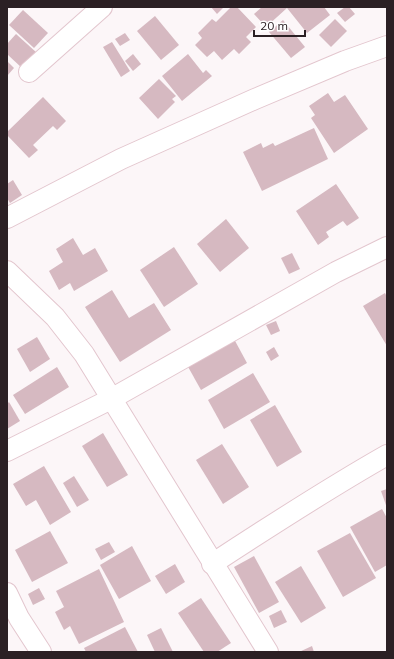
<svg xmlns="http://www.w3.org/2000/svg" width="394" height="659" font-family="Mulish,sans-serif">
<rect width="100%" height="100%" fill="#fcf6f8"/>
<g fill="#d6b9c1">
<polygon points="211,7 224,7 217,14"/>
<polygon points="231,7 237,7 256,27 246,37 251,42 239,54 234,49 222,60 214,51 207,57 195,45 202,38 198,33 212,19 216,22"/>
<polygon points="262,7 324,7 330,15 307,33 287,8 266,27 254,14"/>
<polygon points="345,7 349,7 355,14 345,22 337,13"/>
<polygon points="23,10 48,33 34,48 9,25"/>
<polygon points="155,16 179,45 161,60 137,31"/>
<polygon points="335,19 347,31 331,47 319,35"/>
<polygon points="283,20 305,47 291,58 269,32"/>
<polygon points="125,33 130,40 120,46 115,39"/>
<polygon points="16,34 37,53 23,69 7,54 7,44"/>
<polygon points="112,42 130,71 121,77 103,47"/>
<polygon points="133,54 141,64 133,71 125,61"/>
<polygon points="188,54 203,73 206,70 212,76 182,101 162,76"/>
<polygon points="7,61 14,68 7,76"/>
<polygon points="159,79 176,96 172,99 175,102 158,119 139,98"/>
<polygon points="328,93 334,102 345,95 368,129 334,153 311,118 315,115 309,106"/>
<polygon points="43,97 66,121 57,130 53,126 33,145 38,150 29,158 7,135 7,132"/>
<polygon points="314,128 328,159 262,191 243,152 261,143 263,148 273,143 275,146"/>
<polygon points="13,180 22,195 10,203 7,198 7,184"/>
<polygon points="336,184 359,218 347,226 343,221 326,232 329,237 318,245 296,211"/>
<polygon points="226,219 249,248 220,272 197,244"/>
<polygon points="73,238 83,255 95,248 108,271 74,291 70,283 59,290 49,271 63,262 56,249"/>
<polygon points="174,247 198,284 164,307 140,270"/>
<polygon points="292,253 300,269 289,274 281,258"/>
<polygon points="112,290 129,318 154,303 171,330 120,362 85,307"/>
<polygon points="385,293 387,297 387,346 363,306"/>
<polygon points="276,321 280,331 271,335 266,325"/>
<polygon points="37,337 50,359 30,372 17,349"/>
<polygon points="234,339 247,363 201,390 187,365"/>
<polygon points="274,347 279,356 271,361 266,352"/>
<polygon points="57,367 69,387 25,414 13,395"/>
<polygon points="253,373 270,402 224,429 208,400"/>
<polygon points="9,402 20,421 7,429 7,404"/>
<polygon points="275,405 302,452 277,467 250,420"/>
<polygon points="103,433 128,475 107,487 82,446"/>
<polygon points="222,444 249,487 223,504 196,460"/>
<polygon points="44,466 71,512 50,525 36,500 26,506 13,484"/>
<polygon points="74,476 89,500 77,507 63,483"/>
<polygon points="387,489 387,508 381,491"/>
<polygon points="382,509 387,518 387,565 375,572 350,527"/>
<polygon points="50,531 68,563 32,582 15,550"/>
<polygon points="350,533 376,578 343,597 317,551"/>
<polygon points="109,542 115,552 101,560 95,549"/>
<polygon points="132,546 151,581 119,599 100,565"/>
<polygon points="254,556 279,602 259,613 234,567"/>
<polygon points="175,564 185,582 166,594 155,576"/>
<polygon points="301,566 326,608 301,623 275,582"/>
<polygon points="99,569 124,622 79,644 70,626 64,630 55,612 64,607 56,591"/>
<polygon points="39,588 45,599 33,605 28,594"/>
<polygon points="201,598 231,643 217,652 204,652 178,613"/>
<polygon points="281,610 287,622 274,628 269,616"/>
<polygon points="125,627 138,652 86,652 84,648"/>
<polygon points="161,628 173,652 155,652 147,635"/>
<polygon points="312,646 314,652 299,652"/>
</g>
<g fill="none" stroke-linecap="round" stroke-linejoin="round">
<defs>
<g id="minor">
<polyline points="29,72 102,7"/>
<polyline points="7,218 121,159 255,99 345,61 387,46"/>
<polyline points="7,271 55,317 84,354 268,652"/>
<polyline points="7,451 111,399 336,272 387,247"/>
<path d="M 212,564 C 270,526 327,489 387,455"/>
<polyline points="7,593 19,618 41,652"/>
</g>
</defs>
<use href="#minor" stroke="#e3c6ce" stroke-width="22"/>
<use href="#minor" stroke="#fff" stroke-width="20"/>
</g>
<rect width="394" height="659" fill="none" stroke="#2b2024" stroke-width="16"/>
<path d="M254 30v6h51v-6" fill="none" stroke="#2b2024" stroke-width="2"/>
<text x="260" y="30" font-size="12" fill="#2b2024" stroke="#ffffff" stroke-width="3" paint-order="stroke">20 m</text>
</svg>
